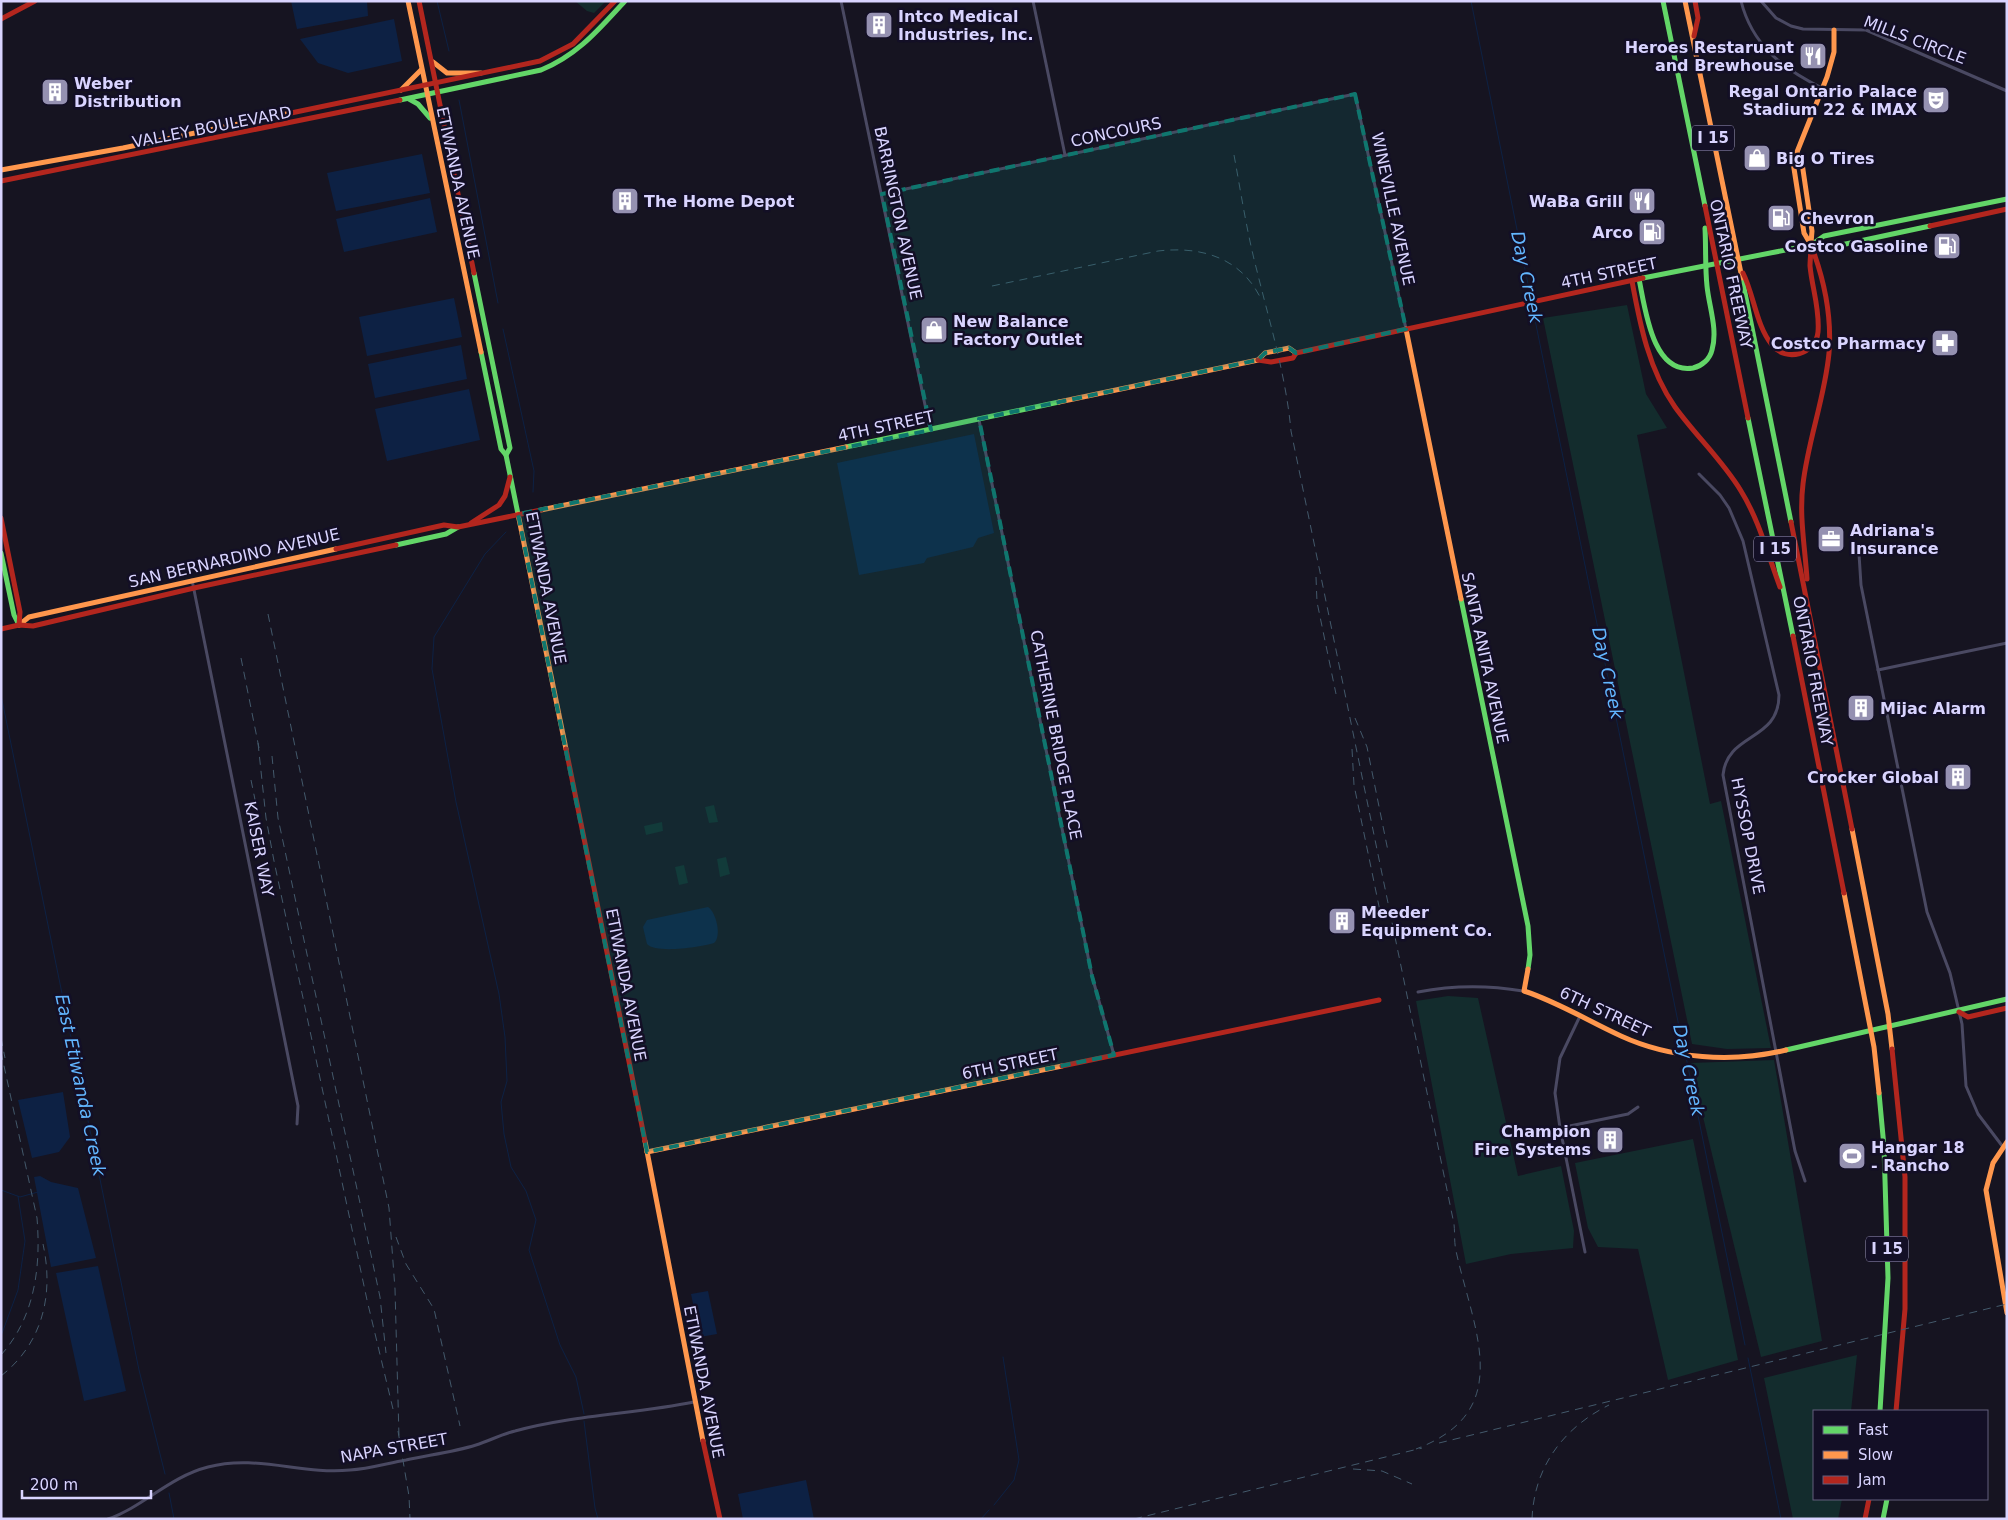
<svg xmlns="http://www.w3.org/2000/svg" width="2008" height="1520" font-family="'DejaVu Sans',sans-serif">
<rect width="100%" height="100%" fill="#161421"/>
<g fill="#132c2d">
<polygon points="575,1 606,1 594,13 587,11"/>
<polygon points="1627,305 1646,394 1667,428 1637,435 1710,804 1721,801 1771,1048 1727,1049 1692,1044 1543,318"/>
<polygon points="714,805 718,822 709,823 705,807"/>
<polygon points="662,822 663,831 646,835 644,826"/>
<polygon points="726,857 730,874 720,877 717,859"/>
<polygon points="684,865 688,883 679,885 675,867"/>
<polygon points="1448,996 1478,998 1518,1176 1561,1166 1574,1231 1573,1248 1511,1254 1466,1264 1416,1001"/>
<polygon points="1774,1060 1822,1341 1761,1357 1690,1063"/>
<polygon points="1693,1139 1738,1360 1668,1380 1638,1249 1598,1247 1588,1228 1575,1163"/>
<polygon points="1857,1355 1851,1411 1814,1411 1814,1499 1842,1499 1838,1519 1793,1519 1764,1378"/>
</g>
<g fill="#0d2144">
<polygon points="291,1 367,1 368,16 297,29"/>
<polygon points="394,19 402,61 348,73 318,63 300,39"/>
<polygon points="422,154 430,193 336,211 327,173"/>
<polygon points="430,198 437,232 344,252 336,219"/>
<polygon points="454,298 462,337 367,356 359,317"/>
<polygon points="461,345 467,379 375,398 368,364"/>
<polygon points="469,389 480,440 387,461 375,409"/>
<polygon points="974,434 994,533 978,538 973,547 927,558 924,563 859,575 837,463"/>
<path d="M 708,907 C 716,912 722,936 714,943 C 701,947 656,954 647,944 L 643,927 L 647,920 Z"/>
<polygon points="63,1092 70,1137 59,1152 32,1158 18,1100"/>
<polygon points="40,1176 51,1182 78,1188 96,1258 51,1267 34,1177"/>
<polygon points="98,1266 126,1391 84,1401 56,1273"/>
<polygon points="708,1291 717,1334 700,1337 691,1294"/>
<polygon points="806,1480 814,1519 743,1519 738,1494"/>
</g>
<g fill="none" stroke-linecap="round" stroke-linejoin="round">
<g stroke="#0d2144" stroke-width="1">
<polyline points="437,1 449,51"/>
<polyline points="1471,1 1531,299"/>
<polyline points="459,100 498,303"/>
<polyline points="1532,305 1684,1051"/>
<polyline points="503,329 534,471 533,492"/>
<polyline points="506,532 485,554 434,637 432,669 456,802 499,994 505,1037 507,1081 501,1102 504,1134 511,1167 526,1191 536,1220 529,1250 560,1345 576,1377 584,1414"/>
<polyline points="1,695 139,1370 165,1474"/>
<polyline points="1686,1057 1745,1345"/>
<polyline points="1,1190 20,1197 38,1192"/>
<polyline points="1,1336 18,1290 25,1241 18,1196"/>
<polyline points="1748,1358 1781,1519"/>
<polyline points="584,1421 595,1508 598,1519"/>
<polyline points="169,1493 174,1519"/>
<polyline points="994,1505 1014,1480 1019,1460 1003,1357"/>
<polyline points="981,1519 989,1510"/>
</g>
<g stroke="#4a4962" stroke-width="3">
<polyline points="841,1 930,429"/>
<polyline points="1033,1 1065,155"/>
<path d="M 1741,1 C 1752,45 1783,69 1822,88"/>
<polyline points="1761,1 1776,18 1791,26 1803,29 1866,30 2007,91"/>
<polyline points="882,194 1355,94 1406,329"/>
<polyline points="979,420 1092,976 1114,1055"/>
<path d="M 1699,474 L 1720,495 L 1729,508 L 1743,541 L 1779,695 C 1779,742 1727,732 1723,775 L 1795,1151 L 1805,1181"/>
<polyline points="1859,554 1861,585 1927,912 1950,973 1962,1024 1966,1086 1978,1114 2003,1147"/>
<polyline points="192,580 298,1106 297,1124"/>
<polyline points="1878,670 2007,643"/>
<path d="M 1418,992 C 1454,985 1487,985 1523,991"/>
<polyline points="1580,1016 1560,1058 1555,1093 1560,1128 1585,1252"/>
<polyline points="1560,1128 1628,1114 1638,1107"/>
<path d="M 108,1519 C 143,1507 169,1477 208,1467 C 256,1454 302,1475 350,1470 C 369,1469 388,1463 406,1460 C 429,1455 454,1452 476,1445 C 489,1441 502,1434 515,1431 C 574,1415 635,1414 694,1402"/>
</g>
<g stroke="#63d668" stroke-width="5">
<polyline points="1663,1 1705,206"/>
<polyline points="409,99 418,104 430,118"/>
<path d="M 400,100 L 541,70 C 578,55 599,29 625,1"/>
<polyline points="1811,245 1824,236 2007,199"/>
<polyline points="474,273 510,448 506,455"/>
<polyline points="1643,278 1811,245 1827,248 1930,226"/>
<polyline points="1742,278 1791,522"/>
<path d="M 1639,279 C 1645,307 1652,375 1693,368 C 1702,366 1710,359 1712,350 C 1718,329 1709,307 1707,286 C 1705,267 1706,247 1705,228"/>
<polyline points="481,352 501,449 506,455 518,514"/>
<polyline points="1748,418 1793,636"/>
<polyline points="846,447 1059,402"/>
<polyline points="396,545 446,534 458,527"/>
<polyline points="1,553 14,615 19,625"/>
<polyline points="1461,599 1528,926 1530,955 1528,969"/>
<polyline points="1786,1050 2007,999"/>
<polyline points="1879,1093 1884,1147 1888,1278 1880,1411"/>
<polyline points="1883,1519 1887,1499"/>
</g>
<g stroke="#ff974d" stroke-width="5">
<polyline points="408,1 481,352"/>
<polyline points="1685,1 1742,278"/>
<polyline points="433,62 447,73 481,73"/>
<polyline points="401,90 421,70"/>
<polyline points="1797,153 1802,163 1812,231 1811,243"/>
<polyline points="1,170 123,148 291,113"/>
<polyline points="1811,245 1804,233 1793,162 1827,77 1834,52 1834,30"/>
<polyline points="1406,329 1461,599"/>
<polyline points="1059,402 1258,360 1265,353 1289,348 1296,353"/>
<polyline points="541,510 846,447"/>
<polyline points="518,514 566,749"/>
<polyline points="19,625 29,617 336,549"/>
<polyline points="1852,829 1888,1014 1892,1049"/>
<polyline points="1844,893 1874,1047 1879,1093"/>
<path d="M 1528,969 L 1524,991 C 1558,1002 1588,1021 1621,1036 C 1671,1059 1733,1063 1786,1050"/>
<polyline points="645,1141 703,1441"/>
<polyline points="2007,1142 1993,1163 1986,1190 2007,1313"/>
<polyline points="647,1152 1062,1066"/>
</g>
<g stroke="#b3261e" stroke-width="5">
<polyline points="419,1 474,273"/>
<polyline points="1,19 35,1"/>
<polyline points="1694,36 1698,18 1695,1"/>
<polyline points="291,113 540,61 573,44 615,1"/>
<polyline points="1,181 400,100"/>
<polyline points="1705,206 1748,418"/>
<polyline points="1930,226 2007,209"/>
<path d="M 1743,273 C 1754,295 1756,325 1772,345 C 1786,363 1816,354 1818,332 C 1820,309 1812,288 1810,266 C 1810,260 1811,253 1811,247"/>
<path d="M 1632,281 C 1640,325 1649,370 1675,407 C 1696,436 1723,461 1741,491 C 1759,520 1768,555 1780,587"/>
<polyline points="1258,360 1271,362 1293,358 1296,353 1643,278"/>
<polyline points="1,518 20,612 19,625"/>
<polyline points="1791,522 1852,829"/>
<polyline points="471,523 499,505 505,496 510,477"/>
<polyline points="336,549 444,525 458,527 541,510"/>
<path d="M 1807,579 C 1805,547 1799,516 1803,484 C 1808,440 1825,397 1829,353 C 1832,316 1824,279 1811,245"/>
<polyline points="1,629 19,625 33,626 194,588 396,545"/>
<polyline points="1793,636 1844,893"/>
<polyline points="566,749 645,1141"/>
<polyline points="1959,1012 1968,1017 2007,1008"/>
<polyline points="1892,1049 1905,1177 1905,1309 1896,1411"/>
<polyline points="1062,1066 1379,1000"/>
<polyline points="703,1441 720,1519"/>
<polyline points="1865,1519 1869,1499"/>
</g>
<g stroke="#43596b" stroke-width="1" stroke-dasharray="8 6" stroke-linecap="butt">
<path d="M 1234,155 C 1241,193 1247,233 1257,271 C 1270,324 1286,376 1291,431 L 1454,1224 C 1455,1233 1454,1242 1456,1251 C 1473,1329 1517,1411 1416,1449"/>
<path d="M 992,286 L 1158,251 C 1200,246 1241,257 1261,299"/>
<polyline points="1316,577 1317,602 1336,694"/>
<polyline points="268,614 389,1208 395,1289 399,1437"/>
<polyline points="241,658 259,748"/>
<polyline points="1355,718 1367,747 1388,851"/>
<polyline points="258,743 266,818 274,861 367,1300 393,1409"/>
<polyline points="1352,749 1354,785 1381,916"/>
<polyline points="272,756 278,818 380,1297 386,1353"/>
<polyline points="251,780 261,829"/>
<polyline points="1,1038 5,1058"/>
<path d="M 1,1052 L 37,1218 C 41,1267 35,1317 1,1355"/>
<polyline points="396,1237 406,1264 434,1309 460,1426"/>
<path d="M 1,1376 C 43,1343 54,1294 43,1244"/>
<polyline points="398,1431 409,1496 410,1519"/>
<polyline points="1439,1443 2007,1304"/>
<polyline points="1353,1469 1382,1471 1412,1484"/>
<polyline points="1134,1519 1422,1448"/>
<path d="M 1532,1519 C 1534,1467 1563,1428 1609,1405"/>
</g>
</g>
<path fill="#0f766e" fill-opacity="0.2" stroke="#0f766e" stroke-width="4" stroke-dasharray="10 6" stroke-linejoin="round" d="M 1355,94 L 1406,329 L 1296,353 L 1289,348 L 1265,353 L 1258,360 L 979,419 L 1092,976 L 1114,1055 L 647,1152 L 518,514 L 931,430 L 882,194 Z"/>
<defs>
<symbol id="building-square" viewBox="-11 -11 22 22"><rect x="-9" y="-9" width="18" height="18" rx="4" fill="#9591b1" stroke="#130f26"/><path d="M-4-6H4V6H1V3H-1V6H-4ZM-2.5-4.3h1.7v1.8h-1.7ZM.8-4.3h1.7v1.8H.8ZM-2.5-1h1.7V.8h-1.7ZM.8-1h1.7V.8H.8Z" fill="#fff"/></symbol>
<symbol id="restaurant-square" viewBox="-11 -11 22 22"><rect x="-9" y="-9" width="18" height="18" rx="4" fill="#9591b1" stroke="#130f26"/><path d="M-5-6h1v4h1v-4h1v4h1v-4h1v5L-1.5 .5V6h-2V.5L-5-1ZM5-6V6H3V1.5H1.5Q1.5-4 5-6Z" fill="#fff"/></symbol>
<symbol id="theatre-square" viewBox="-11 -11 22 22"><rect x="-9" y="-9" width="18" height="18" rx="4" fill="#9591b1" stroke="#130f26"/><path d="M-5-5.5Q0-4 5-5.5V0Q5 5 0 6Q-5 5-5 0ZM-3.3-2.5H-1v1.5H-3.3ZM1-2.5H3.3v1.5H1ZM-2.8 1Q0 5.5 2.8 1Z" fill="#fff"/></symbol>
<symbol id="shop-square" viewBox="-11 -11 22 22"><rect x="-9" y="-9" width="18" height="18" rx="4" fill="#9591b1" stroke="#130f26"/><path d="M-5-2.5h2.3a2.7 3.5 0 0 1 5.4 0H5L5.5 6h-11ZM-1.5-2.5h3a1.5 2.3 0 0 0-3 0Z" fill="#fff"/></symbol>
<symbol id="fuel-square" viewBox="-11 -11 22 22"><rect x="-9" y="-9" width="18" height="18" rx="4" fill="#9591b1" stroke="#130f26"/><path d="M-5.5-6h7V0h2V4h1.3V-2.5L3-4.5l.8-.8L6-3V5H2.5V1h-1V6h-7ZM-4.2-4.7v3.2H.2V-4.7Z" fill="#fff"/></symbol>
<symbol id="pharmacy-square" viewBox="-11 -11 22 22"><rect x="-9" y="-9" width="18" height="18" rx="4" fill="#9591b1" stroke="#130f26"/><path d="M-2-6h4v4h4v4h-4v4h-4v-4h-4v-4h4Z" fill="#fff"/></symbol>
<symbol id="office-square" viewBox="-11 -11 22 22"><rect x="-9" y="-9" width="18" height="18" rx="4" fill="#9591b1" stroke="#130f26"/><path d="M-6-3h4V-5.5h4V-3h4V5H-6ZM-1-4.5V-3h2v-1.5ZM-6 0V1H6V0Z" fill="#fff"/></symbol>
<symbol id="stadium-square" viewBox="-11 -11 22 22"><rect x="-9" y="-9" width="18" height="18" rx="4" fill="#9591b1" stroke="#130f26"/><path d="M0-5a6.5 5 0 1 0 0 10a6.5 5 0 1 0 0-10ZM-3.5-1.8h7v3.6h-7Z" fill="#fff"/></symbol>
</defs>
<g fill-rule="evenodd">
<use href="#building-square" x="863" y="9" width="32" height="32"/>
<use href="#restaurant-square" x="1797" y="40" width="32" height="32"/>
<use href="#building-square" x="39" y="76" width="32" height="32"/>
<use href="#theatre-square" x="1920" y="84" width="32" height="32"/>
<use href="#shop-square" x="1741" y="142" width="32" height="32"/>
<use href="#building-square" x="609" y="185" width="32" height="32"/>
<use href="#restaurant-square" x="1626" y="185" width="32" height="32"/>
<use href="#fuel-square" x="1765" y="202" width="32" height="32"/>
<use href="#fuel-square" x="1636" y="216" width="32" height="32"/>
<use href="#fuel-square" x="1931" y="230" width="32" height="32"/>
<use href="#shop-square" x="918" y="314" width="32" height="32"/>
<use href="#pharmacy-square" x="1929" y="327" width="32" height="32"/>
<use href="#office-square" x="1815" y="523" width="32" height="32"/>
<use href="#building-square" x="1845" y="692" width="32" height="32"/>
<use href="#building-square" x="1942" y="761" width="32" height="32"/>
<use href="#building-square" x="1326" y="905" width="32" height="32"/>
<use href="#building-square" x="1594" y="1124" width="32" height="32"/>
<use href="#stadium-square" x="1836" y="1140" width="32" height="32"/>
</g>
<g text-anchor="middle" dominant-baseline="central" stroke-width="5" stroke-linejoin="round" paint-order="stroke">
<g fill="#130f26" stroke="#9e99be" stroke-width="1">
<rect x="1692" y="125.5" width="42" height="25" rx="4"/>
<rect x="1754" y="536.5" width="42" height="25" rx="4"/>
<rect x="1866" y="1236.5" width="42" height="25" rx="4"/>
</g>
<g font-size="15" font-weight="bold" fill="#d9d4ff">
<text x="1713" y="138">I 15</text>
<text x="1775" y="549">I 15</text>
<text x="1887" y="1249">I 15</text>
</g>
<g font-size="16" font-weight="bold" fill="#d9d4ff" stroke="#130f26" text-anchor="start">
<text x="898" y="16">Intco Medical<tspan x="898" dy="18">Industries, Inc.</tspan></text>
<text x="1794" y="47" text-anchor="end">Heroes Restaruant<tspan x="1794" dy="18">and Brewhouse</tspan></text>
<text x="74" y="83">Weber<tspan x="74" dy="18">Distribution</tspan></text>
<text x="1917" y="91" text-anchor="end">Regal Ontario Palace<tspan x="1917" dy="18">Stadium 22 &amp; IMAX</tspan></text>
<text x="1776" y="158">Big O Tires</text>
<text x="644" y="201">The Home Depot</text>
<text x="1623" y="201" text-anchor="end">WaBa Grill</text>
<text x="1800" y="218">Chevron</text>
<text x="1633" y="232" text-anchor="end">Arco</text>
<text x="1928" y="246" text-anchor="end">Costco Gasoline</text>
<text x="953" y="321">New Balance<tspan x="953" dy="18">Factory Outlet</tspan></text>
<text x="1926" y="343" text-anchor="end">Costco Pharmacy</text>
<text x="1850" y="530">Adriana's<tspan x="1850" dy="18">Insurance</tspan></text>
<text x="1880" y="708">Mijac Alarm</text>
<text x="1939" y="777" text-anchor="end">Crocker Global</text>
<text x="1361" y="912">Meeder<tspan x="1361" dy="18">Equipment Co.</tspan></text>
<text x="1591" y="1131" text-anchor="end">Champion<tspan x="1591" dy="18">Fire Systems</tspan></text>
<text x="1871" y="1147">Hangar 18<tspan x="1871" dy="18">- Rancho</tspan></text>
</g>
<g font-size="16" fill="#d9d4ff" stroke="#130f26">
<text transform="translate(1915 40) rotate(21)">MILLS CIRCLE</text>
<text transform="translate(212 127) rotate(-11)">VALLEY BOULEVARD</text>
<text transform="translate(1116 132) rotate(-12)">CONCOURS</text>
<text transform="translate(458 183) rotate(78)">ETIWANDA AVENUE</text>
<text transform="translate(1393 209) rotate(78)">WINEVILLE AVENUE</text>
<text transform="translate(898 213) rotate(78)">BARRINGTON AVENUE</text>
<text transform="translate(1609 273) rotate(-12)">4TH STREET</text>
<text transform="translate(1731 274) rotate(78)">ONTARIO FREEWAY</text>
<text transform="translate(886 426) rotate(-12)">4TH STREET</text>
<text transform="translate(234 558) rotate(-13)">SAN BERNARDINO AVENUE</text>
<text transform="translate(546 588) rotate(79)">ETIWANDA AVENUE</text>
<text transform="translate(1485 658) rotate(78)">SANTA ANITA AVENUE</text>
<text transform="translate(1813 671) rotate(79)">ONTARIO FREEWAY</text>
<text transform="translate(1056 735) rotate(79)">CATHERINE BRIDGE PLACE</text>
<text transform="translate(1748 836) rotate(79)">HYSSOP DRIVE</text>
<text transform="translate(259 849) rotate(79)">KAISER WAY</text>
<text transform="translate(626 985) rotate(79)">ETIWANDA AVENUE</text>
<text transform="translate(1605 1012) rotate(25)">6TH STREET</text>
<text transform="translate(1010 1064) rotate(-12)">6TH STREET</text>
<text transform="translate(704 1382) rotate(79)">ETIWANDA AVENUE</text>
<text transform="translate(394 1448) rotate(-10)">NAPA STREET</text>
</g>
<g font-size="18" font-style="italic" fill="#62b6ff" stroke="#130f26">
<text transform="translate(1527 277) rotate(78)">Day Creek</text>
<text transform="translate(1608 673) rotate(78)">Day Creek</text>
<text transform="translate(1689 1070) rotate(78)">Day Creek</text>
<text transform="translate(81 1085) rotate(78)">East Etiwanda Creek</text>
</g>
</g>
<rect width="2008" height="1520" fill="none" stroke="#d9d4ff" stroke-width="5"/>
<rect x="1813" y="1410" width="175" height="90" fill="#130f26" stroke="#625e7d"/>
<rect x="1823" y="1426" width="25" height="8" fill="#63d668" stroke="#625e7d"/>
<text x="1858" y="1435" font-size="15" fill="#d9d4ff">Fast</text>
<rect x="1823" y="1451" width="25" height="8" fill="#ff974d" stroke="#625e7d"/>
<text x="1858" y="1460" font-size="15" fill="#d9d4ff">Slow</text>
<rect x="1823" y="1476" width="25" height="8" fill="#b3261e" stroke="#625e7d"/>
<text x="1858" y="1485" font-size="15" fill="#d9d4ff">Jam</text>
<path d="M22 1490v8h129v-8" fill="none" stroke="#d9d4ff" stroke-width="2.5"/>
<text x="30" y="1490" font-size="15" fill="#d9d4ff" stroke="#130f26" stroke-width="4" paint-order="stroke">200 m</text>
</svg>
